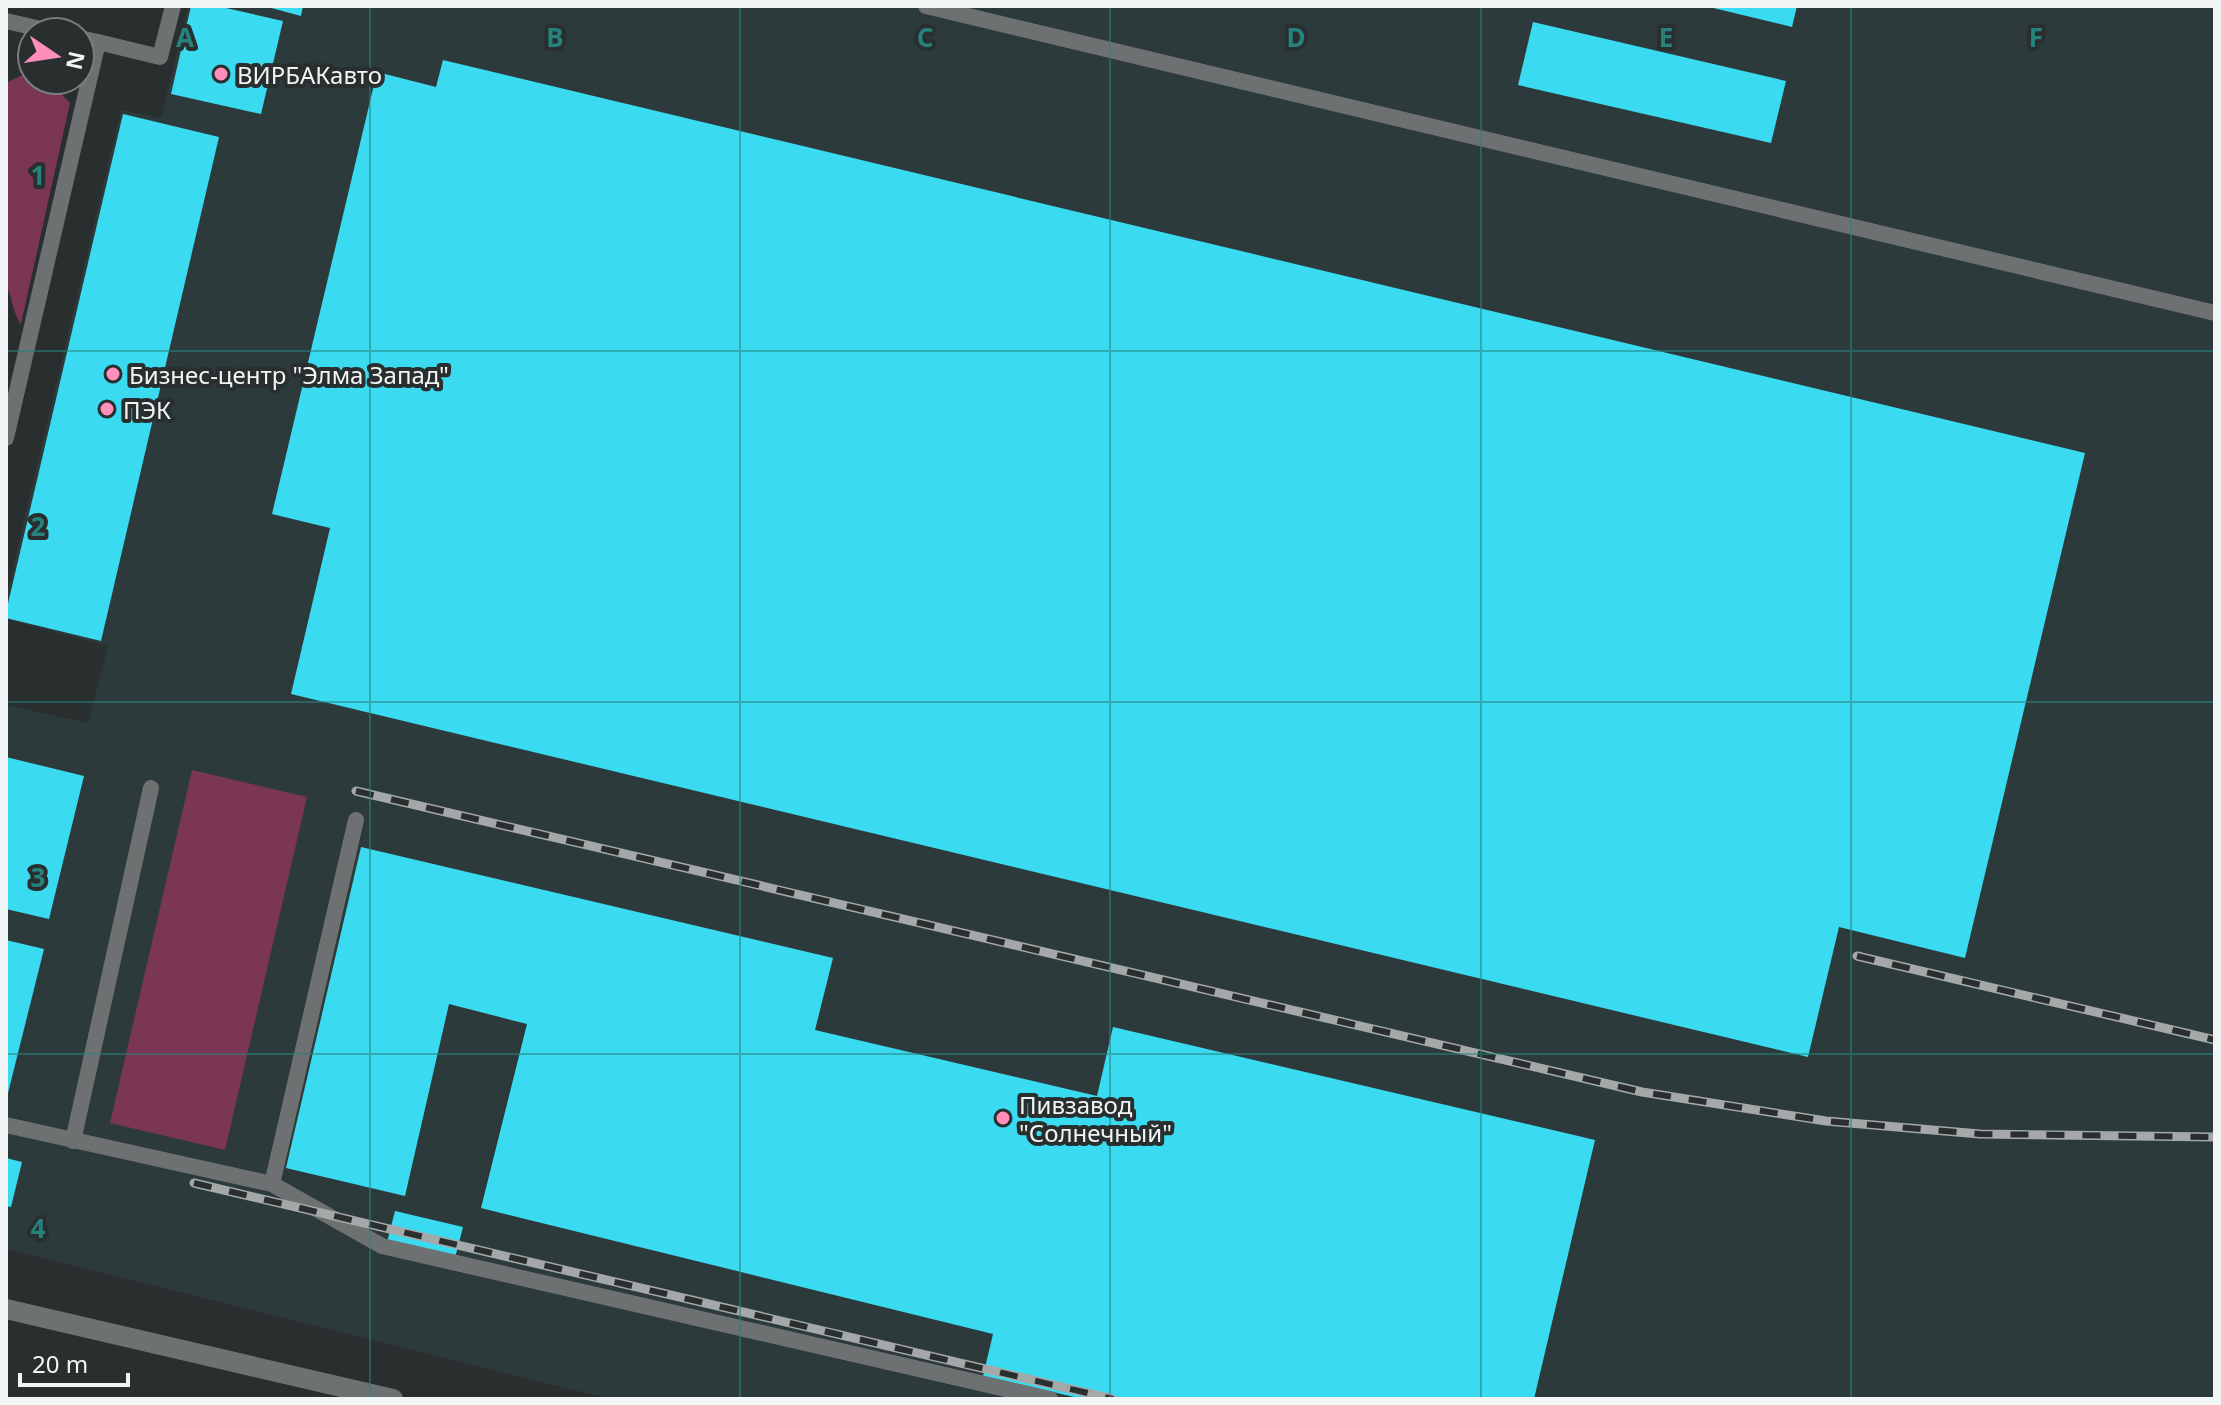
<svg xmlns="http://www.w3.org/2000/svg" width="2221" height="1405" font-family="'Noto Sans',sans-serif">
<rect width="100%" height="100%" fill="#292e2f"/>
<polygon fill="#2d3a3c" points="188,6 2215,6 2215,1399 610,1399 6,1249 6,705 88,723 108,646 6,619 6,597 121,110 161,118"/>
<g fill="#7a3653">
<path d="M 24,74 L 32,76 L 32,80 C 50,80 58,90 70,103 L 21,324 C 12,312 13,298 6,285 L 6,83 Z"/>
<polygon points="192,770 307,797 225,1150 110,1123"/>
</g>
<g fill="#3adbf1">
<polygon points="191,6 217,6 283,21 261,114 171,94"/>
<polygon points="264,6 303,6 301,16"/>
<polygon points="1705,6 1797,6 1792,27"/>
<polygon points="1533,22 1786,81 1771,143 1518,85"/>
<polygon points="443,60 2085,453 1965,958 1839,927 1808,1057 291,694 330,528 272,514 377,72 436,87"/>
<polygon points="123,114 219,137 101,641 6,618 6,612"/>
<polygon points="6,757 84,776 49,919 6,909"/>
<polygon points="361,847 833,958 815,1030 1097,1096 1113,1027 1595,1140 1534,1399 1083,1399 983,1376 993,1334 481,1208 527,1024 449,1004 405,1196 286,1168"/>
<polygon points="6,940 44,949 7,1097 6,1097"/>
<polygon points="6,1158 22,1162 11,1207 6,1206"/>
<polygon points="395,1211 463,1227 455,1258 387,1242"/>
</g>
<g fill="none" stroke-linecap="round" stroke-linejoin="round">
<g stroke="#6e7171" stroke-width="16">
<polyline points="926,6 2215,313"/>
<polyline points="6,21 54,32"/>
<polyline points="98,42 160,57 173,6"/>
<polyline points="6,438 98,42 80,38"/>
<polyline points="6,1125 272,1184 356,820"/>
<polyline points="73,1141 151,788"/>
<polyline points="272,1184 382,1246 1050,1399"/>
</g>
<polyline stroke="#6e7171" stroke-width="20" points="6,1309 393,1399"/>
<defs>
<g id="rail">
<polyline points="356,791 1642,1092 1826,1121 1980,1134 2215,1137"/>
<polyline points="1857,956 2215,1040"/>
<polyline points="194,1183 1113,1399"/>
</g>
</defs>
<use href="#rail" stroke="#a4a8a9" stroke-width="9"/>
<use href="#rail" stroke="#292e2f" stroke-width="6" stroke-dasharray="18" stroke-linecap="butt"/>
</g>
<path fill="none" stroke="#26837c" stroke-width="2" stroke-opacity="0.55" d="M 370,6 L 370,1399M 740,6 L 740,1399M 1110,6 L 1110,1399M 1481,6 L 1481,1399M 1851,6 L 1851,1399M 6,351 L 2215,351M 6,702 L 2215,702M 6,1054 L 2215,1054"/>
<g fill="#ff8ebb" stroke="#292e2f" stroke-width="3">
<circle cx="221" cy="74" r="8"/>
<circle cx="113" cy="374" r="8"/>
<circle cx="107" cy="409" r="8"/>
<circle cx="1003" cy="1118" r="8"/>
</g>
<g text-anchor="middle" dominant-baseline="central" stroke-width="8" stroke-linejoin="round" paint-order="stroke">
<g font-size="24" fill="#f2f5f6" stroke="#292e2f" text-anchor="start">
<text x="237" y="74">ВИРБАКавто</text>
<text x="129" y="374">Бизнес-центр "Элма Запад"</text>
<text x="123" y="409">ПЭК</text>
<text x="1019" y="1104">Пивзавод<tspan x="1019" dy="28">"Солнечный"</tspan></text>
</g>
</g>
<g font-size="26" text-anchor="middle" font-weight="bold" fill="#26837c" stroke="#292e2f" stroke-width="8" stroke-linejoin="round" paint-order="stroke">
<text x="185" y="47">A</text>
<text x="555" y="47">B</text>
<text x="925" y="47">C</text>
<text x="1296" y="47">D</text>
<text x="1666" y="47">E</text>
<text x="2036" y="47">F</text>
<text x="38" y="185">1</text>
<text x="38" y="536">2</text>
<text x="38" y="887">3</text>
<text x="38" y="1238">4</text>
</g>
<rect width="2221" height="1405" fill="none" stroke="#f2f5f6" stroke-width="16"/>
<g transform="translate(56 56) rotate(103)"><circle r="38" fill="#292e2f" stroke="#797e7f" stroke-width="2"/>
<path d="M0-6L14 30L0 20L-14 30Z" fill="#ff8ebb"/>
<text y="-12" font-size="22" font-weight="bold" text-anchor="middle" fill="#f2f5f6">N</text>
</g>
<path d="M20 1373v12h108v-12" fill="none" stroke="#f2f5f6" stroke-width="4"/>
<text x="32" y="1373" font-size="24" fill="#f2f5f6" stroke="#292e2f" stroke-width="6" paint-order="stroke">20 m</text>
</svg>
